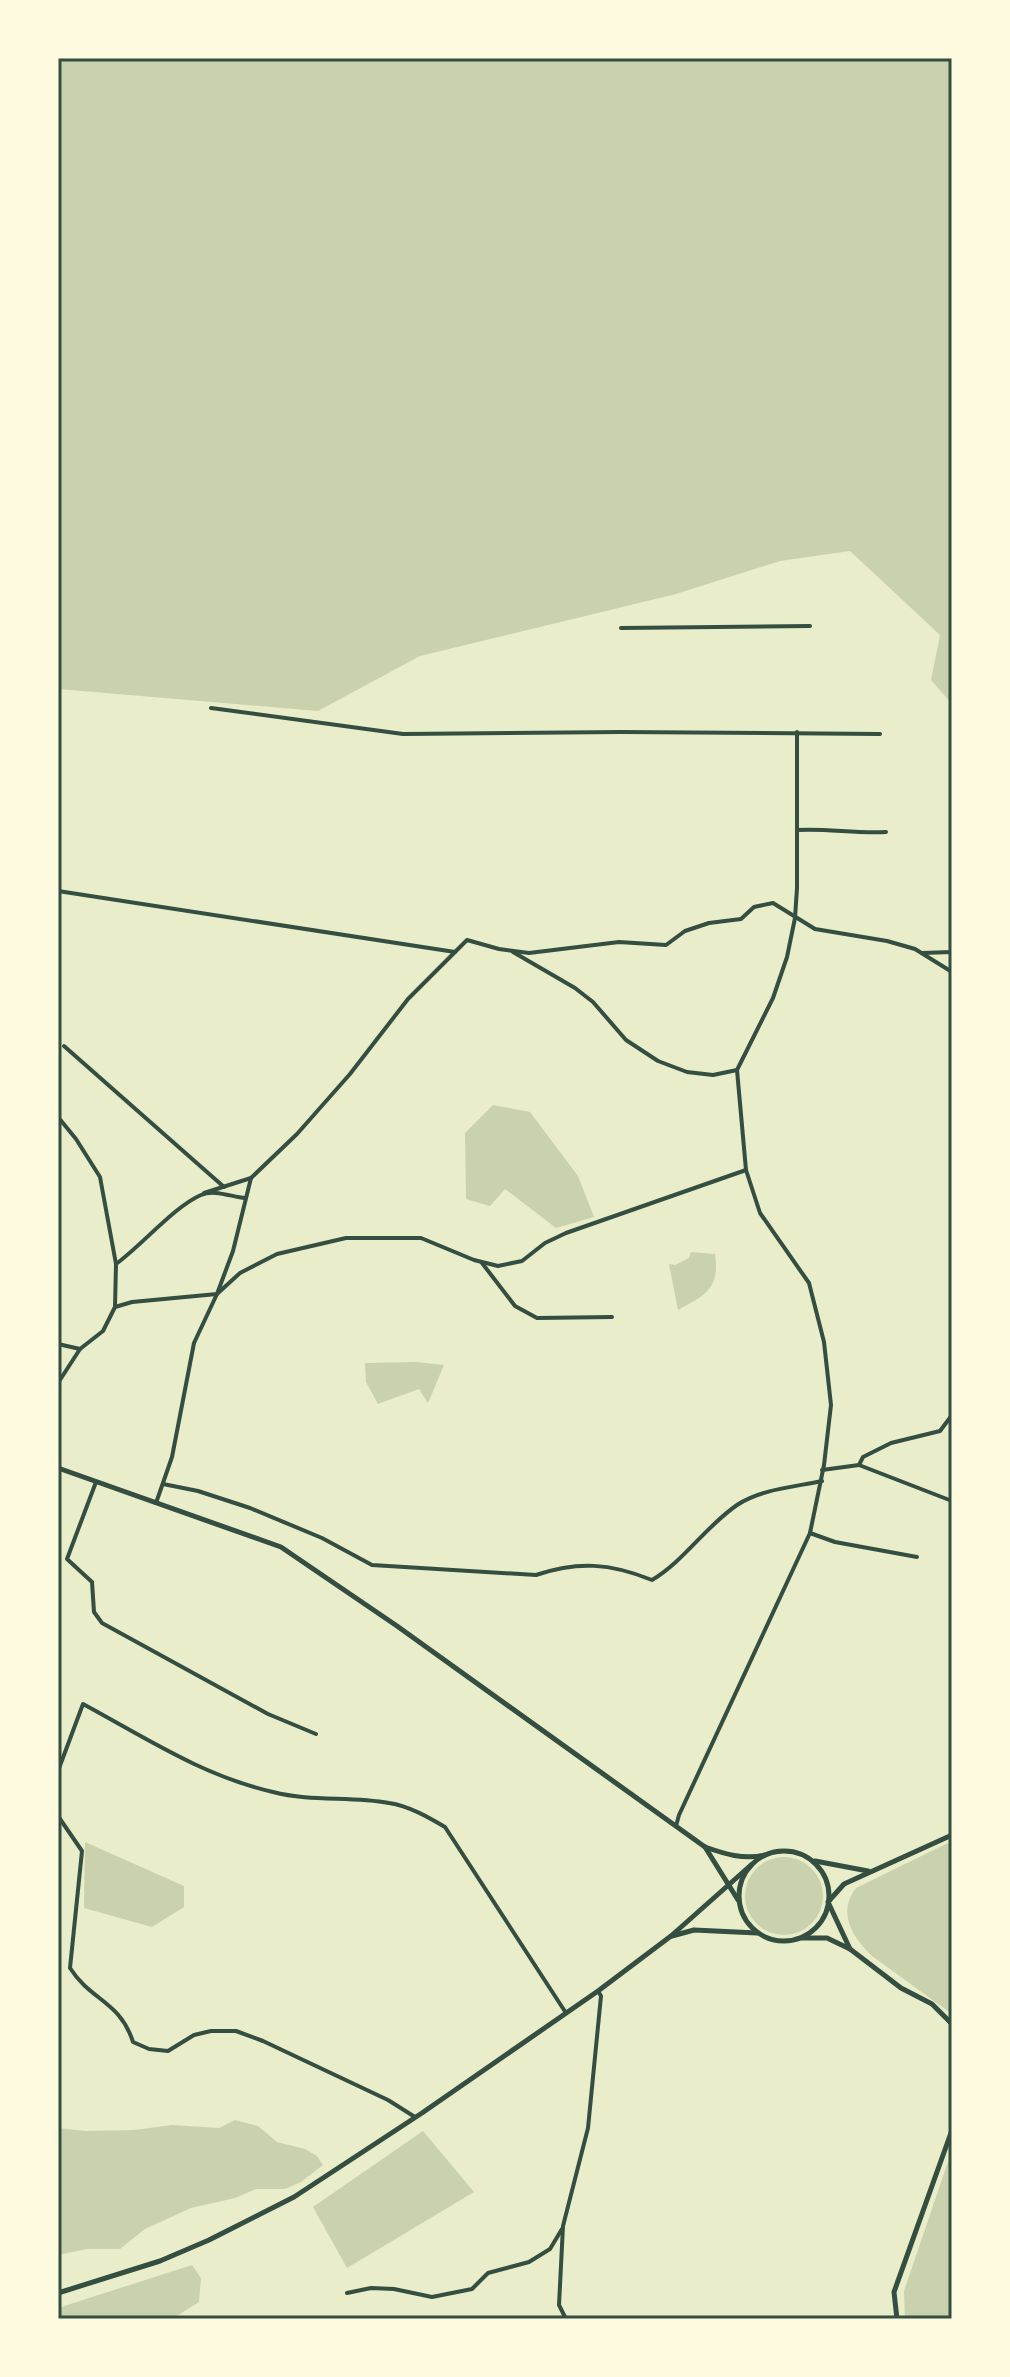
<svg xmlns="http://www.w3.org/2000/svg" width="1010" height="2377" font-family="'Golos Text',sans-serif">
<rect width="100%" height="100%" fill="#e9edc9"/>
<g fill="#cad2ad">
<polygon points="58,58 952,58 952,704 931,680 940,635 850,551 780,561 676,594 420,656 318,711 58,689"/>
<polygon points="493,1105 530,1112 578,1176 594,1217 556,1228 505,1189 490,1206 466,1199 465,1133"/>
<path d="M 691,1252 L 715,1254 C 720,1288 706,1295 678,1310 L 669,1264 L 675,1265 L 689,1258 Z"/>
<polygon points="417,1362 444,1365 428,1403 419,1389 378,1404 366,1382 365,1363"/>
<path d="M 952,1841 L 952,2014 L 872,1956 C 852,1937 837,1912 856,1888 Z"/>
<polygon points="85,1842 184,1886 184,1907 152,1927 84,1908"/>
<circle cx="784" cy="1896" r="39"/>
<polygon points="235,2120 258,2126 277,2142 305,2149 317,2156 323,2165 301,2182 285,2189 256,2189 235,2198 191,2208 145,2229 120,2249 87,2249 58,2255 58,2128 85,2131 134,2130 172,2125 219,2128"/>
<polygon points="423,2131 474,2192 347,2268 313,2207"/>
<polygon points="952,2150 952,2319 905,2319 904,2291"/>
<polygon points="192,2265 201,2278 199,2302 172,2319 58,2319 58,2308"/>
</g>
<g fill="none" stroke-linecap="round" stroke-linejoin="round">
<g stroke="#344e41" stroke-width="4">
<polyline points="621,628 810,626"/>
<polyline points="211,708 403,734 621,732 880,734"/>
<path d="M 797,830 C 827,828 856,834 886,832"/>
<polyline points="58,891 455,952"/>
<polyline points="513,952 575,988 593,1002 626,1040 658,1061 687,1072 713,1075 737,1070"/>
<polyline points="922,953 952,952"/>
<polyline points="64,1046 224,1187"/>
<polyline points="58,1117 76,1139 100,1177 116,1264"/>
<polyline points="204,1193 251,1178"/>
<polyline points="482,1263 515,1306 537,1318 612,1317"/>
<path d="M 115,1307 L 116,1264 C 141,1246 175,1206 201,1195 C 214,1189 232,1197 245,1198"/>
<polyline points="58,1344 80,1349"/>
<polyline points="58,1383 80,1349 103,1331 115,1307 132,1302 217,1294 240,1273 277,1254 346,1238 421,1238 474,1260 498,1266 522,1261 545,1243 566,1233 746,1170"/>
<polyline points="859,1465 952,1501"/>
<polyline points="822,1470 859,1465 863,1457 891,1443 940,1431 952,1415"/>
<polyline points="96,1482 67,1559 92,1582 94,1612 102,1623 268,1714 316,1734"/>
<path d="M 163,1484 L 198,1491 L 250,1508 L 322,1538 L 372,1565 L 536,1575 C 578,1561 610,1563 652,1580 C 684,1561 705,1527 737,1505 C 761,1489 794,1487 822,1481"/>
<polyline points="156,1503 172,1457 194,1343 217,1294 233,1251 251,1178 297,1134 350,1074 408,999 467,940 499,949 529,953 619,942 666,945 685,931 709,923 741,919 754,907 773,903 815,929 887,941 915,949 952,972"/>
<polyline points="810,1533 835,1542 917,1557"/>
<path d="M 58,1771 L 83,1704 C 146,1738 203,1776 273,1792 C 311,1802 350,1796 389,1803 C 409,1806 428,1817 445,1827 L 566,2013"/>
<path d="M 58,1816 L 82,1851 L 70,1968 C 91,2001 120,2001 133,2042 L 149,2049 L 168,2051 L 194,2035 L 211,2031 L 236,2031 L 263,2041 L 388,2100 L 415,2117"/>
<polyline points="676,1826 679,1815 810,1533 824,1465 831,1405 824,1342 809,1283 760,1213 746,1170 737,1070 773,998 787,957 795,918 797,888 797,732"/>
<polyline points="347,2293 371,2288 394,2289 432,2297 472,2289 488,2273 529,2262 550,2249 562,2229"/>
<polyline points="566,2319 559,2305 563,2226 588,2128 601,1996 598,1991"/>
</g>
<g stroke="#344e41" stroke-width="5">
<path d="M 58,1468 L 281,1547 L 397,1626 L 705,1847 C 725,1854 743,1860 765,1855"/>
<polyline points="705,1847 738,1900"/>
<circle cx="784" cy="1896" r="45"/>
<polyline points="815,1861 868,1871"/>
<polyline points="672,1936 694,1930 757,1933"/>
<polyline points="802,1938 827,1938 850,1949 901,1988 932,2004 952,2024"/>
<polyline points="850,1949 828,1902 844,1884 952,1835"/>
<polyline points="58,2293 160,2261 209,2240 294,2197 422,2113 598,1991 671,1936 751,1865"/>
<polyline points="897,2319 894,2292 952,2130"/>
</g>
</g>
<rect width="1010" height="2377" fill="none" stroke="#fefae0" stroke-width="120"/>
<rect x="60" y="60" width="890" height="2257" fill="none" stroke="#344e41" stroke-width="3"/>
</svg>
